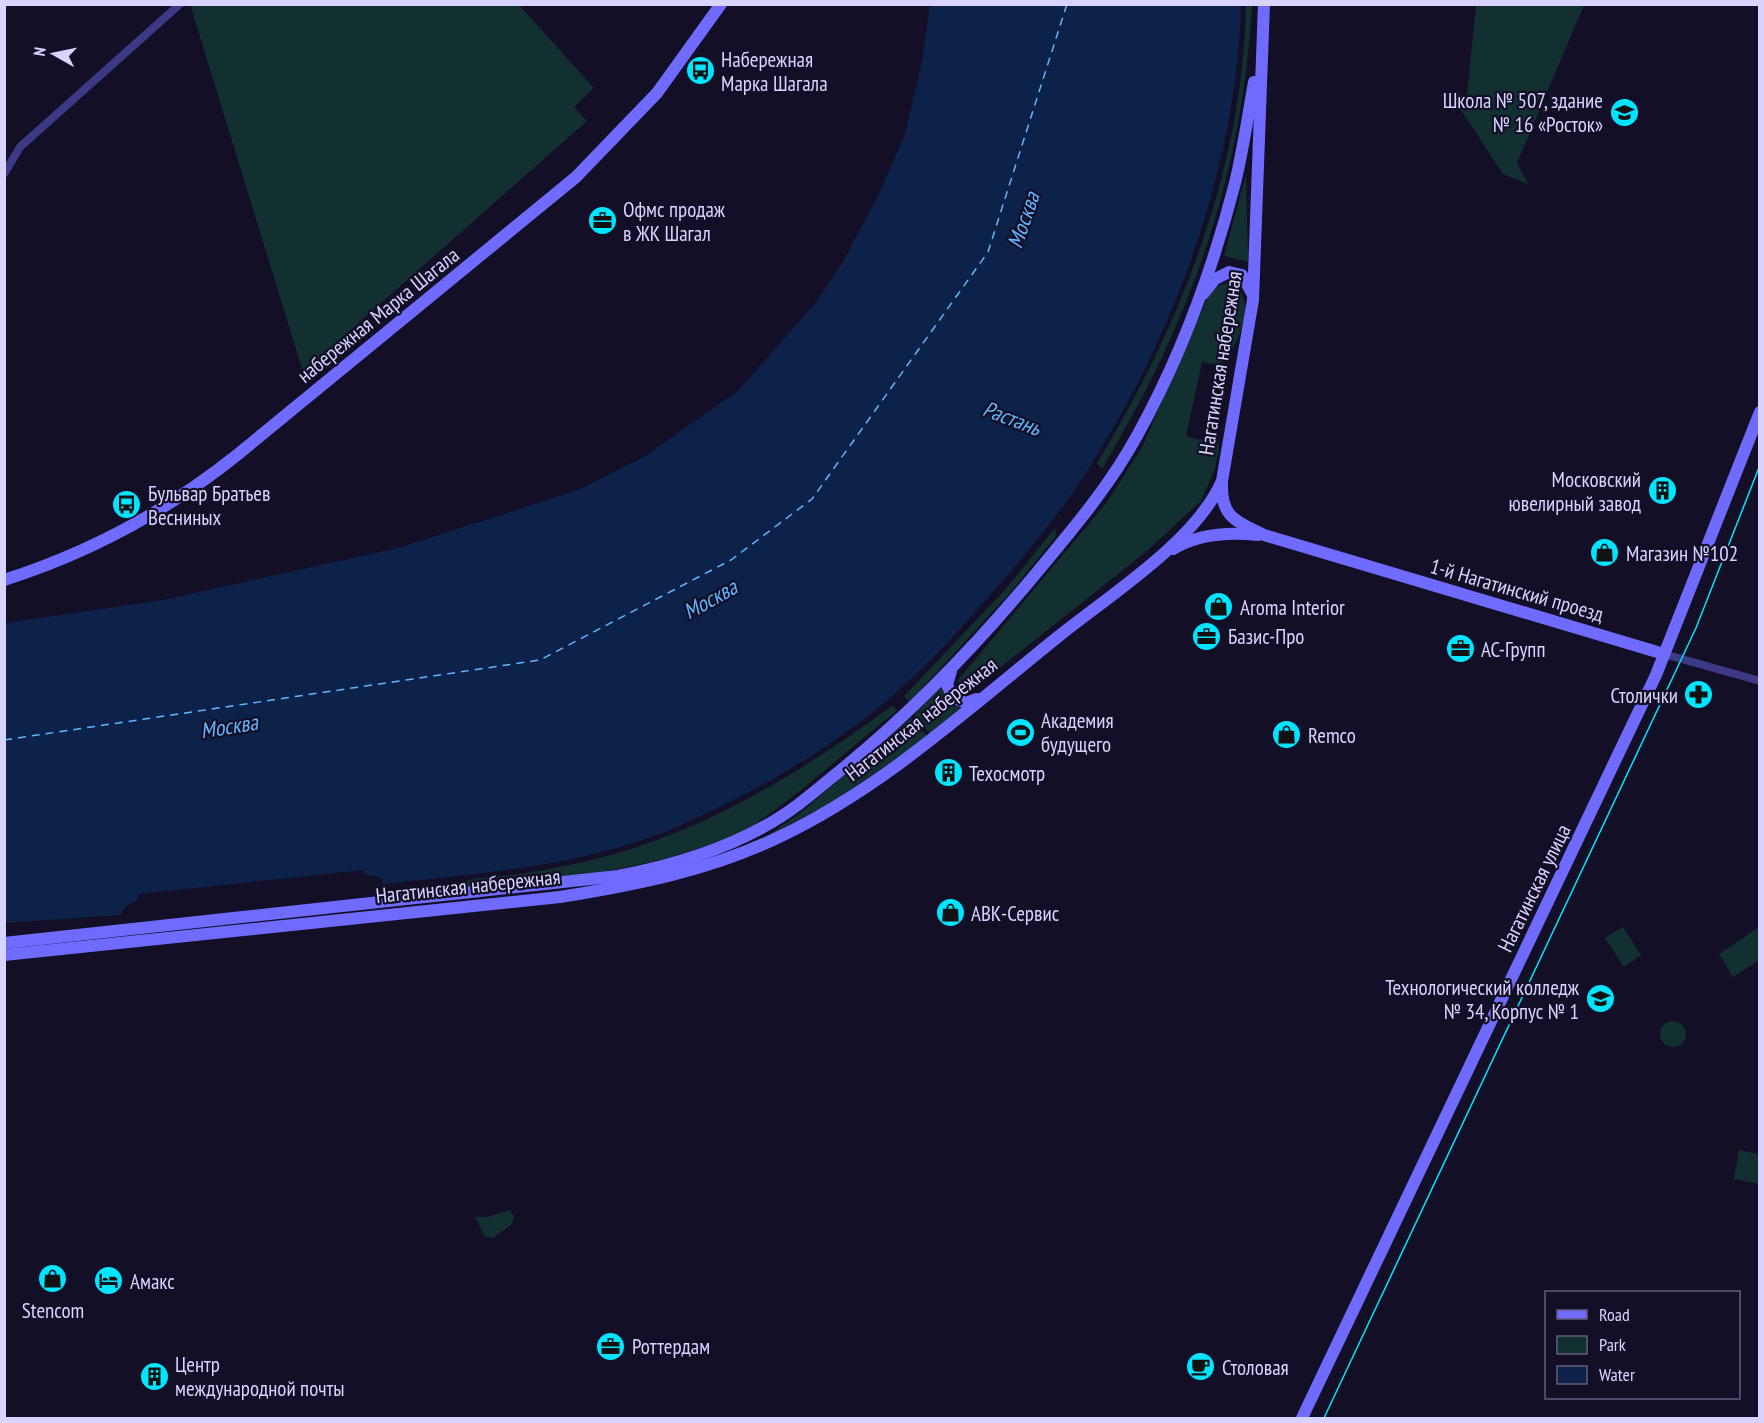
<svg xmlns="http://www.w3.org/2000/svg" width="1764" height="1423" font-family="'PT Sans Narrow',sans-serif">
<rect width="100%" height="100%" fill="#130f26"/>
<g fill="#12302f">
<polygon points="190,4 519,5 594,88 574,107 587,121 303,372"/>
<path d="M 1246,5 L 1252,5 C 1242,178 1191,320 1102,469 L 1097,463 C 1181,325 1243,168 1246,5 Z"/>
<polygon points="1476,5 1584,5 1517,163 1528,184 1503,174 1450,93 1467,95"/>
<polygon points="1246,174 1248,262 1224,256"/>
<path d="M 1232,282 C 1259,301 1239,347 1219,365 L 1202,362 L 1186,436 L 1212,443 L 1213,437 L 1218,439 L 1219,449 L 1215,469 L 1201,501 L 1147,551 L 968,693 L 959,692 L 958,680 L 1107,502 L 1142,447 L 1210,292 L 1220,285 Z"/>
<polygon points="1055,528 1056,536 1011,592 909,702 904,696 1004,591"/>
<polygon points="941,688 947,702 961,709 931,735 914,715"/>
<path d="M 893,705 L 897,711 C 850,747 807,789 758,822 C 737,837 712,844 687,852 C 617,874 545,880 472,887 L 457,884 C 476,876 499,877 520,874 C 552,869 586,862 618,853 C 719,823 809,767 893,705 Z"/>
<polygon points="911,718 928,737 831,803 765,837 798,815"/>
<polygon points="1623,927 1641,955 1624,967 1605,938"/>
<polygon points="1759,927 1759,960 1733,977 1719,954"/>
<circle cx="1673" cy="1034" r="13"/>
<polygon points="1739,1150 1759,1154 1759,1184 1734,1179"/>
<polygon points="510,1210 514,1217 511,1225 493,1238 485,1237 475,1217 487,1217"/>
</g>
<path fill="#0c2248" d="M 930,5 L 1241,5 C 1237,172 1168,354 1073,492 C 1046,531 1015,567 984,602 C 950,641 913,680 873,712 C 816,757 748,796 681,825 C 589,866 482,873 383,884 L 382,878 L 364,874 L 363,870 L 138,894 L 138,899 L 124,908 L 121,915 L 5,923 L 5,623 L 163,600 L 398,548 L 581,489 L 645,456 L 738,391 L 817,301 L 844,260 L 878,196 L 905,134 L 922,61 Z"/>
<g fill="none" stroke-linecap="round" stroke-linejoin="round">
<polyline stroke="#62b6ff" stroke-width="1.5" stroke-dasharray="8 6" stroke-linecap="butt" points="4,740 540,660 731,560 812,499 988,252 1067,4"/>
<g stroke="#3d3a85" stroke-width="8">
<polyline points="4,174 20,147 180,4"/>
<polyline points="1664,654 1760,681"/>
</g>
<g stroke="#6f6bff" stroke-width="12">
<polyline points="1203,294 1215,279 1229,272 1242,275 1252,293"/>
<path d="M 1222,485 C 1221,518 1238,522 1264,535 L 1664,654"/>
<path d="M 1173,549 C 1198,534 1230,532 1258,535"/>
<path d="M 4,580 C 89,553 167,511 237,455 L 576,177 L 657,93 L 721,4"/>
<polyline points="951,671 947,685 953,698 966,703 977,699"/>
<path d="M 4,943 L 618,876 C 670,866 719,852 765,826 C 795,810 821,786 847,765 C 920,705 983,638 1043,565 C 1078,523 1112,482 1138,434 C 1180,358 1213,268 1235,183 C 1243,150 1248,116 1254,82"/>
<path d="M 4,955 L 560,897 C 635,885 711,870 779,837 C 884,787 969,708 1059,636 C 1110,595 1196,541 1222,481 L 1253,300 L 1264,4"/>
<polyline points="1302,1418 1656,675 1760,412"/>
</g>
<polyline stroke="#00e5ff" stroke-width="1.5" points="1324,1418 1696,628 1760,465"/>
</g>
<defs>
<symbol id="bus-disc" viewBox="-11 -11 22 22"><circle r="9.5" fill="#00e5ff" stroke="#130f26"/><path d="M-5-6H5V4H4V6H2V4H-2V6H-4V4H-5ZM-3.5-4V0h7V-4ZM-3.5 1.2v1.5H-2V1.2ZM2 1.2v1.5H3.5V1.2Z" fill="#111"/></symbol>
<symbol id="school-disc" viewBox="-11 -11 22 22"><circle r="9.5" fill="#00e5ff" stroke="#130f26"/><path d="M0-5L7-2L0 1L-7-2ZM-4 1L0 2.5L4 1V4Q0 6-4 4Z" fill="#111"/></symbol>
<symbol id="office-disc" viewBox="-11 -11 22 22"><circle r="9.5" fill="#00e5ff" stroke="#130f26"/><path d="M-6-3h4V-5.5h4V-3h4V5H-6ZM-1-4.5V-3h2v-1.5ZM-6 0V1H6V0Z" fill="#111"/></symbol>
<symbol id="building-disc" viewBox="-11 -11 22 22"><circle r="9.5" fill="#00e5ff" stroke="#130f26"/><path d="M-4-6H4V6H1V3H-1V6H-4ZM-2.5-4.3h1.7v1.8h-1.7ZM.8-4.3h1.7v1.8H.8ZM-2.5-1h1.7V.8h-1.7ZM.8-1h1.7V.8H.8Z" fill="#111"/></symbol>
<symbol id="shop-disc" viewBox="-11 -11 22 22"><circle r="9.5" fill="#00e5ff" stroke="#130f26"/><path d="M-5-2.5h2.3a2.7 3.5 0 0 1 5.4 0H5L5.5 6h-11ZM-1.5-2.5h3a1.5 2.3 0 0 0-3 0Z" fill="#111"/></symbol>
<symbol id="pharmacy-disc" viewBox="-11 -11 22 22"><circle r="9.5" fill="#00e5ff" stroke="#130f26"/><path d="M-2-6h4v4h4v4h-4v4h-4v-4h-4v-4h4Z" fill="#111"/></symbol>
<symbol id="stadium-disc" viewBox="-11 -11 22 22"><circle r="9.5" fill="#00e5ff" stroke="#130f26"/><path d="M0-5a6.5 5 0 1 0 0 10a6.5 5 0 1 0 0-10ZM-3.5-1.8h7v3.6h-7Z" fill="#111"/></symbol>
<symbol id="university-disc" viewBox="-11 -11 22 22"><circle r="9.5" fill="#00e5ff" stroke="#130f26"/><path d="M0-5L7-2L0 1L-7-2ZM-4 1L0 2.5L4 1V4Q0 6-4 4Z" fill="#111"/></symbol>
<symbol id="hotel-disc" viewBox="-11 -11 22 22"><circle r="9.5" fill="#00e5ff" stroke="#130f26"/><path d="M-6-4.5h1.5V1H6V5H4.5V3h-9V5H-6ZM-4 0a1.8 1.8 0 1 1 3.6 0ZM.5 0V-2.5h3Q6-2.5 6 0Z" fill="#111"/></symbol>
<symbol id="cafe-disc" viewBox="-11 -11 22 22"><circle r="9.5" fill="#00e5ff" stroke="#130f26"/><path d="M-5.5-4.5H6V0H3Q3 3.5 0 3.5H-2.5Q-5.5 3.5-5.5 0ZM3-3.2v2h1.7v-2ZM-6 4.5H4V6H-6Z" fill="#111"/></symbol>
</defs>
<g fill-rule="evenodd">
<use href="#bus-disc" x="684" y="54" width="33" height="33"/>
<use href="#school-disc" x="1608" y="96" width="33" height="33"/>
<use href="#office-disc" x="586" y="204" width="33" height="33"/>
<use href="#building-disc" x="1646" y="474" width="33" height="33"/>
<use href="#bus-disc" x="110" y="488" width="33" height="33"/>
<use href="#shop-disc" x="1588" y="536" width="33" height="33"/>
<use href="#shop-disc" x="1202" y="590" width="33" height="33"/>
<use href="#office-disc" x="1190" y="620" width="33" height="33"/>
<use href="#office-disc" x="1444" y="632" width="33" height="33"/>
<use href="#pharmacy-disc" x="1682" y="678" width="33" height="33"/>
<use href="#stadium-disc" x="1004" y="716" width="33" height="33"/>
<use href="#shop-disc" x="1270" y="718" width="33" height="33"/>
<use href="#building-disc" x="932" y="756" width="33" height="33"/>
<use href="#shop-disc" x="934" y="896" width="33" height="33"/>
<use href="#university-disc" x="1584" y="982" width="33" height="33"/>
<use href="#shop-disc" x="36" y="1262" width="33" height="33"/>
<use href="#hotel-disc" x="92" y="1264" width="33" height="33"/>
<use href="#office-disc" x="594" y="1330" width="33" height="33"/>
<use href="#cafe-disc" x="1184" y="1350" width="33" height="33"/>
<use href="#building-disc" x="138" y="1360" width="33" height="33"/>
</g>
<g text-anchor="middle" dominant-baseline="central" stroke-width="4.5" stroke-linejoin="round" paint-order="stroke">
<g font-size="21" fill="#d9d4ff" stroke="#130f26" text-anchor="start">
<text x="721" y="59">Набережная<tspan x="721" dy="24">Марка Шагала</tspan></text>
<text x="1603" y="100" text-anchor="end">Школа № 507, здание<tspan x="1603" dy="24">№ 16 «Росток»</tspan></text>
<text x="623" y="209">Офмс продаж<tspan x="623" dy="24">в ЖК Шагал</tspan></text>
<text x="1641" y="479" text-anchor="end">Московский<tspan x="1641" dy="24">ювелирный завод</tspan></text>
<text x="148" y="493">Бульвар Братьев<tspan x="148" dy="24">Весниных</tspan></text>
<text x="1626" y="553">Магазин №102</text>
<text x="1240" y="607">Aroma Interior</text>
<text x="1228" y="636">Базис-Про</text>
<text x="1481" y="649">АС-Групп</text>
<text x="1678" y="695" text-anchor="end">Столички</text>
<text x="1041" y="720">Академия<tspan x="1041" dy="24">будущего</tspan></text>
<text x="1308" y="735">Remco</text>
<text x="969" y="773">Техосмотр</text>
<text x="971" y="913">АВК-Сервис</text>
<text x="1579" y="987" text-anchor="end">Технологический колледж<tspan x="1579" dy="24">№ 34, Корпус № 1</tspan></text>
<text x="130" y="1281">Амакс</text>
<text x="53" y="1310" text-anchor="middle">Stencom</text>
<text x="632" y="1346">Роттердам</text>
<text x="175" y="1364">Центр<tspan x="175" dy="24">международной почты</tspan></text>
<text x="1222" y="1367">Столовая</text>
</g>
<g font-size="21" fill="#d9d4ff" stroke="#130f26">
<text transform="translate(378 315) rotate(-39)">набережная Марка Шагала</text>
<text transform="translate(1220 363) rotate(-81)">Нагатинская набережная</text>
<text transform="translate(1517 590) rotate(16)">1-й Нагатинский проезд</text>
<text transform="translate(921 719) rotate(-38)">Нагатинская набережная</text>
<text transform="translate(468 886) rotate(-6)">Нагатинская набережная</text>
<text transform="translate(1534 888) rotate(-64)">Нагатинская улица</text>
</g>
<g font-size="22" font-style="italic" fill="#62b6ff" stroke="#130f26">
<text transform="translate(1023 220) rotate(-71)">Москва</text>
<text transform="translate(1012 418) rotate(21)">Растань</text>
<text transform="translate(710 599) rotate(-29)">Москва</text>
<text transform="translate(229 726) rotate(-9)">Москва</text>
</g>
</g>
<rect width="1764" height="1423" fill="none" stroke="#d9d4ff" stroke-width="12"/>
<rect x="1545" y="1291" width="195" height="108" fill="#130f26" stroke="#625e7d" stroke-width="1.5"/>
<rect x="1557" y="1310" width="30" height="9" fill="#6f6bff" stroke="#625e7d" stroke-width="1.5"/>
<text x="1599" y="1321" font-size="18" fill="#d9d4ff">Road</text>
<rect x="1557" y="1336" width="30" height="18" fill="#12302f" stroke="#625e7d" stroke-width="1.5"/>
<text x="1599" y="1351" font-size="18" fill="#d9d4ff">Park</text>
<rect x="1557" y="1366" width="30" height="18" fill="#0c2248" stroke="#625e7d" stroke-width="1.5"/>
<text x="1599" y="1381" font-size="18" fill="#d9d4ff">Water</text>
<g transform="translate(54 54) rotate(279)" stroke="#130f26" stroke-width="4.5" paint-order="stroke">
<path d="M0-4.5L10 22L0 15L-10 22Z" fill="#d9d4ff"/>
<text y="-9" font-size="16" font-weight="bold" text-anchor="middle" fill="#d9d4ff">N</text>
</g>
</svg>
